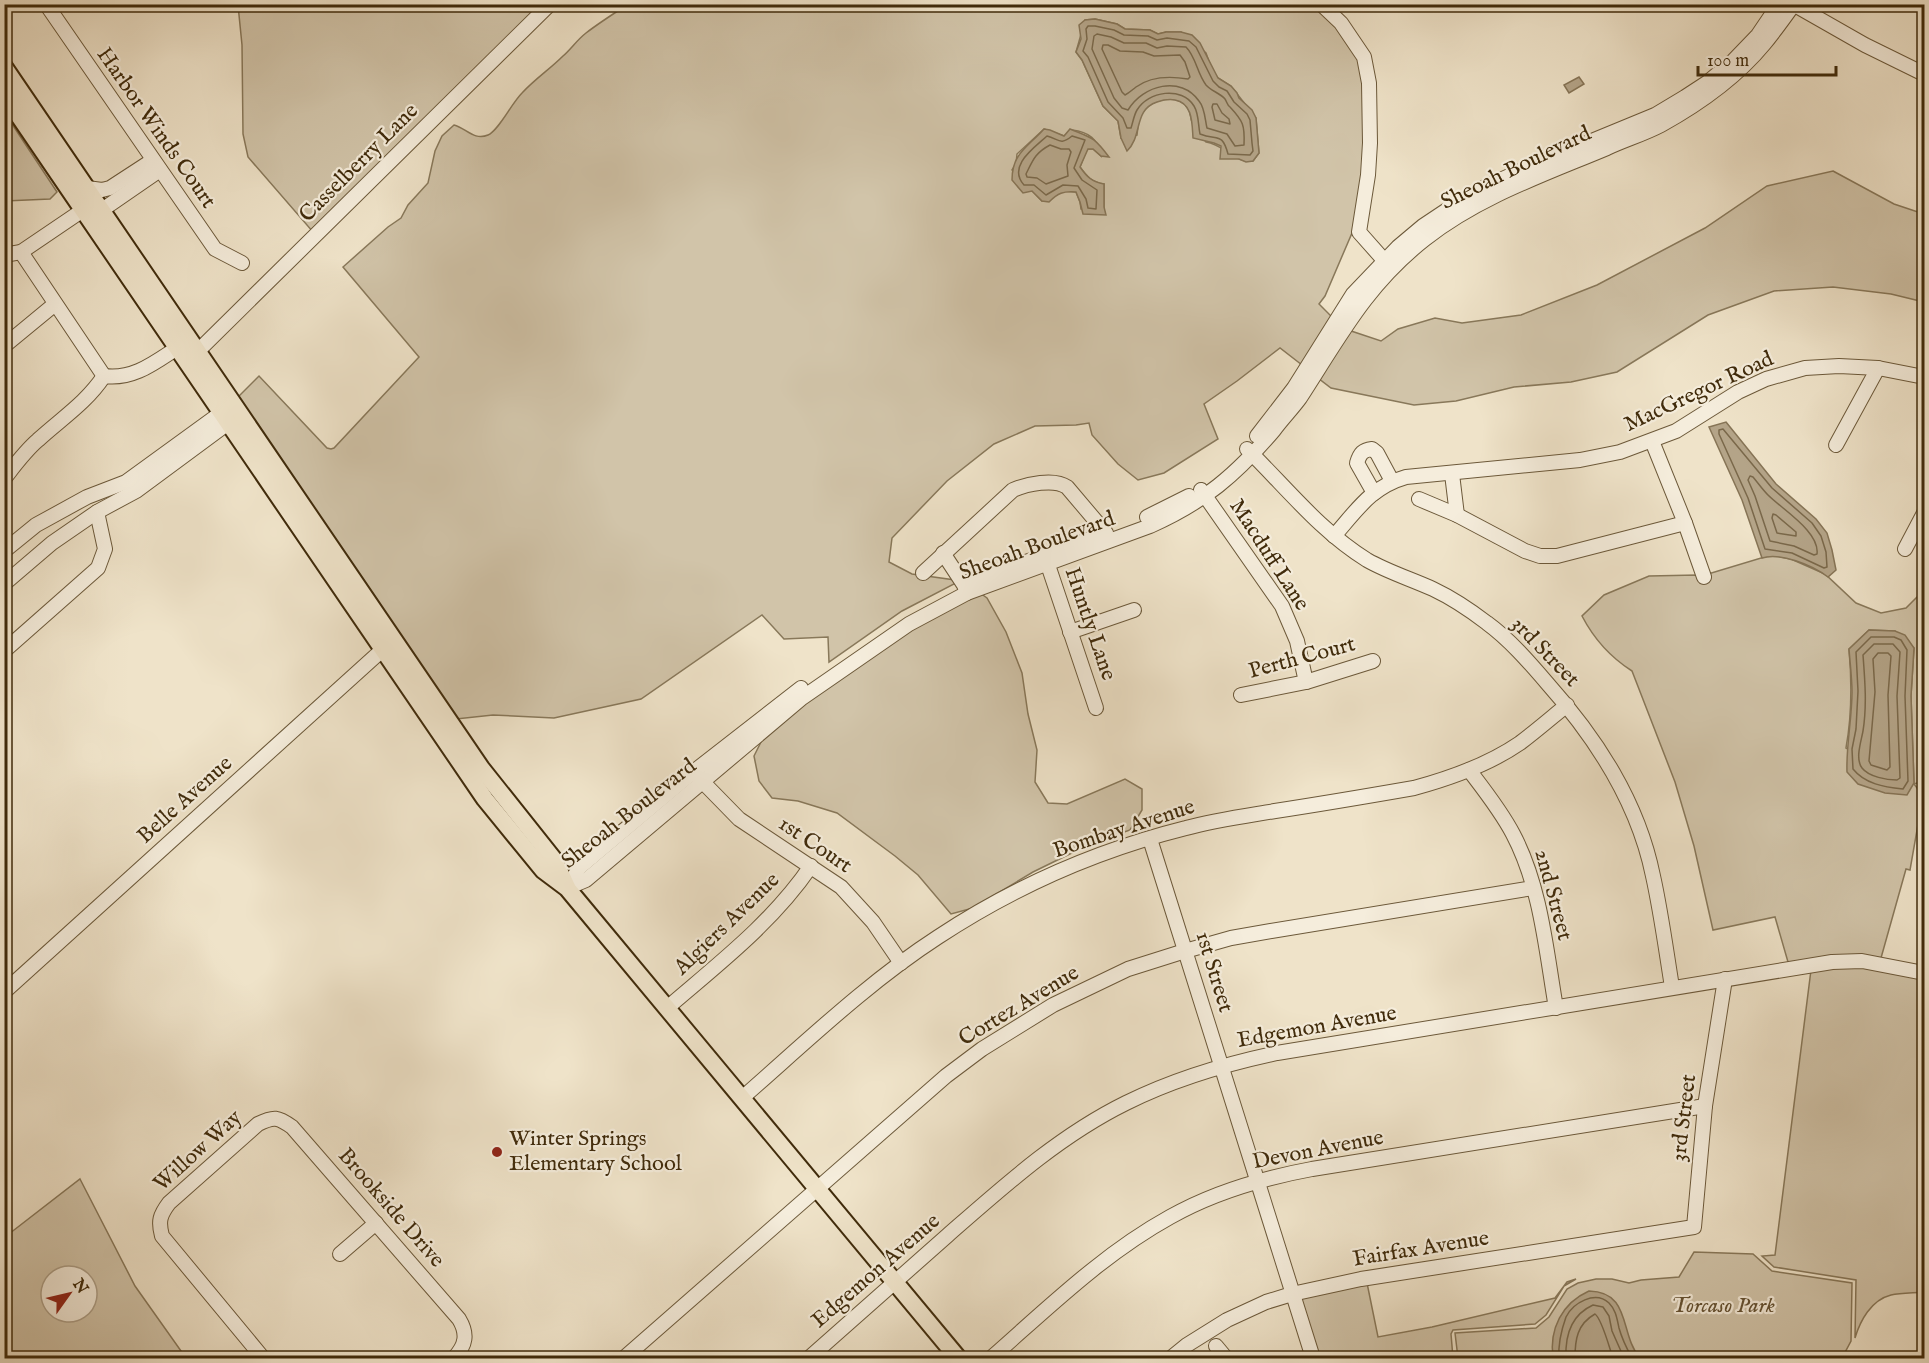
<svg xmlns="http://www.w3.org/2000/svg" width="1929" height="1363" font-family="'IM FELL English',serif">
<rect width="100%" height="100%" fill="#efe3c9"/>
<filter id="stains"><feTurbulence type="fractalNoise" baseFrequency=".00333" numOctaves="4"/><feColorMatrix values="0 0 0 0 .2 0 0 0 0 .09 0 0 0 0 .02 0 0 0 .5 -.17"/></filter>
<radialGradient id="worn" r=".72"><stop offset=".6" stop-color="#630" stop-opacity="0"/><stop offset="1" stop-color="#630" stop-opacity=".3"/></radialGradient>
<g fill="#d1c4a9" stroke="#88785a" stroke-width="1.5" fill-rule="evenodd">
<polygon points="238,5 543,5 313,232 248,157 243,134 242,45"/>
<path d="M 627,5 L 1313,5 L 1337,27 L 1359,59 L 1364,84 L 1363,176 L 1355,226 L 1325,296 L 1319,304 L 1332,317 L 1302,365 L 1280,348 L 1237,381 L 1204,404 L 1218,439 L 1164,473 L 1138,480 L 1118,464 L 1092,435 L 1089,423 L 1076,425 L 1035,426 L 994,444 L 947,481 L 892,538 L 889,562 L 912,574 L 955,580 L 956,583 L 902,611 L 829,662 L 828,637 L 784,639 L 762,615 L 641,699 L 554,718 L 493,715 L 456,719 L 413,656 L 378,601 L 238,397 L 259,376 L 327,448 L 331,449 L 334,448 L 419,357 L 343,267 L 388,227 L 401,218 L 408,205 L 428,183 L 435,151 L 442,136 L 454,125 C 466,128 474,141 488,135 C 499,130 511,104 522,93 C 535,79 550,69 563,56 C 571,49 577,40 586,33 C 599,23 613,14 627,5 ZM 1095,19 L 1117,24 L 1125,29 L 1150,30 L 1158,34 L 1166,32 L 1181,32 L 1206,53 L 1212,70 L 1218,78 L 1231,86 L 1256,118 L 1259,153 L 1253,161 C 1235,164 1224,144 1206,142 C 1202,136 1196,129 1192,122 C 1190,118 1191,113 1188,109 C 1179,93 1152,98 1143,112 C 1138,118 1138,127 1137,135 L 1121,138 L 1118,121 L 1103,106 L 1082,60 L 1076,52 L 1085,20 ZM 1044,129 L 1064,136 L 1072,130 C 1089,132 1098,139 1101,156 L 1093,149 L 1087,149 L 1080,167 C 1087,177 1092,182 1104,184 L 1104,207 L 1081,209 L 1080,202 L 1076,192 L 1064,191 L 1042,201 L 1012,170 L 1016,164 L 1017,154 Z"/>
<polygon points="12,124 57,192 50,199 5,201 5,131"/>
<polygon points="1833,171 1894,204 1924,214 1924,302 1891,294 1833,287 1774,291 1708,315 1617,372 1571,382 1514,387 1456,401 1414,405 1331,388 1318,378 1348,330 1381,341 1398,329 1435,318 1462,323 1521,315 1597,285 1705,228 1767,186"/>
<path d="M 1771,555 L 1791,559 L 1825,574 L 1856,603 L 1881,613 L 1906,608 L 1924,590 L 1924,781 L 1914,784 L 1923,796 L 1910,870 L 1906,869 L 1881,958 L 1788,962 L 1775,917 L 1713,930 L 1694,846 L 1675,782 L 1632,671 C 1610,657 1594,639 1582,616 L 1604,595 L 1649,576 L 1697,575 L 1700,583 L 1710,580 L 1708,574 ZM 1869,630 L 1895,631 L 1914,648 L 1911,696 L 1914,783 L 1846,748 C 1852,715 1852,683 1849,649 Z"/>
<polygon points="980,593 987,598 1006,632 1022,673 1028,714 1037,750 1035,782 1048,803 1067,804 1125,779 1142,789 1142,810 1130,830 1084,847 1033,872 973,908 951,914 918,875 895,856 837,813 798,801 772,798 759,781 754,756 763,738 805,702 911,628"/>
<path d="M 1861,966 L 1924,978 L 1924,1292 C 1914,1293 1901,1293 1891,1295 C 1871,1300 1860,1321 1855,1338 L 1856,1280 L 1774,1267 L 1762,1256 L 1775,1255 L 1811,970 Z"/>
<path d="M 80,1179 L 135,1286 L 186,1358 L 10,1358 L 5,1354 L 5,1237 ZM 51,1276 L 87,1276 L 87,1312 L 51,1312 Z"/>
<polygon points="1694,1252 1753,1254 1772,1271 1852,1283 1851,1341 1842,1358 1458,1358 1455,1333 1536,1328 1549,1317 1567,1289 1578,1283 1596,1279 1612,1279 1629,1283 1641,1280 1679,1277"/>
<polygon points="1576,1279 1564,1286 1546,1315 1535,1324 1453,1330 1451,1334 1453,1358 1318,1358 1299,1298 1367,1283 1378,1337 1432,1327 1555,1298 1567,1282"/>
</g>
<g fill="#b4a488" stroke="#867456" stroke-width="1.5">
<path d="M 1095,19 L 1117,24 L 1125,29 L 1150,30 L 1158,34 L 1166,32 L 1181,32 L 1192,35 L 1200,43 L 1218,78 L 1231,86 L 1237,93 L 1239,98 L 1252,110 L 1256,118 L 1259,153 L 1253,161 L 1246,162 L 1239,159 L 1220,159 L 1221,146 L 1214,143 L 1193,138 C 1192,124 1193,103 1175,100 C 1169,99 1163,100 1157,102 C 1133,110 1143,136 1127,151 L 1121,138 L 1118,121 L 1103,106 L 1082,60 L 1076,52 L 1081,39 L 1079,25 L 1085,20 Z"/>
<polygon points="1579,77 1584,84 1569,93 1564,85"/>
<path d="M 1044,129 L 1050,130 L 1064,136 L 1070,129 C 1092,138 1093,136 1109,157 L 1101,156 L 1093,149 L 1088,149 L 1080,167 C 1087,177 1092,182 1104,184 L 1104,207 L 1106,215 L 1083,214 L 1080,202 L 1076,192 C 1063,191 1058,193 1049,202 L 1042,201 L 1032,191 L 1023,193 L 1012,180 C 1012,153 1028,147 1044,129 Z"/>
<path d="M 1726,422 L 1776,484 L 1816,519 L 1827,533 L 1832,550 L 1836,570 L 1828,577 C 1812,565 1780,552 1762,558 L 1742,500 L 1709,427 Z"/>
<path d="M 1869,630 L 1895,631 L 1905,635 L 1914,648 L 1911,696 L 1914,783 L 1907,795 L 1885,793 L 1858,784 L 1847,772 C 1846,745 1852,719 1852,692 C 1852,678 1850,663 1849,649 Z"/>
<path d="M 1589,1291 C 1632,1292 1619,1334 1640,1358 L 1553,1358 C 1549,1329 1562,1303 1589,1291 Z"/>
</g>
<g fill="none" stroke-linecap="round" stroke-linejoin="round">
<g stroke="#7a684a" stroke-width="1.5">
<path d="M 1088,26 L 1095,26 L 1114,30 L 1124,35 L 1148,36 L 1157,40 L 1167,38 L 1189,41 L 1196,47 L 1213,81 L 1219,87 L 1227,91 L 1234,102 L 1247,114 L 1250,120 L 1252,143 L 1253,151 L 1250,155 L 1228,154 C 1222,132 1218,141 1200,134 C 1198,125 1199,114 1194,106 C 1182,86 1148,91 1137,110 C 1134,115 1133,122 1131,128 L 1127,128 L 1123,118 L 1108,102 L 1088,57 L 1083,51 L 1087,39 L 1086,29 Z"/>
<path d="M 1097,34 L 1111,37 L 1124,43 L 1146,43 L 1157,48 L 1167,46 L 1186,47 C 1196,57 1197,73 1206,85 C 1211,91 1220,93 1225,99 C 1227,102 1227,105 1230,107 C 1243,121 1245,125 1244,145 L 1235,146 L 1227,134 L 1207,128 C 1205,120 1205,108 1199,101 C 1181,75 1143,85 1128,110 L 1122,108 L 1114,98 L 1092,49 L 1094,36 Z"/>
<path d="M 1103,45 L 1108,45 L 1120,51 L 1143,52 L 1154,56 L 1180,55 L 1185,62 L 1190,77 L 1188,79 C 1170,76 1151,76 1136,87 C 1132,90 1129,93 1125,95 L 1122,92 L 1102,49 Z"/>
<polygon points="1213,104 1217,104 1222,113 1229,119 1230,124 1215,120 1212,107"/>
<path d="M 1047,136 C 1059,139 1060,146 1072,136 L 1085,140 L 1074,168 L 1082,180 L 1097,190 L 1096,209 L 1088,208 L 1086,199 L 1078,186 L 1063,185 L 1046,195 L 1034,185 L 1024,185 C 1007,166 1034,148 1047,136 Z"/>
<path d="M 1050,145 L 1061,149 L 1069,149 L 1071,152 L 1067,165 L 1068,176 L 1046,184 L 1037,178 L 1027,177 L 1026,174 C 1033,160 1035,153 1050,145 Z"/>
<polygon points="1723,429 1772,488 1812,523 1821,536 1826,552 1827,567 1824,568 1792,553 1765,549 1748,498 1719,434 1719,430"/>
<path d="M 1750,476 L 1753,477 C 1758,483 1763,490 1768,495 C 1783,510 1820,532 1817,554 L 1814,555 L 1794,546 L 1770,541 L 1755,496 L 1748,480 Z"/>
<polygon points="1773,514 1776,515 1796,532 1796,536 1777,533 1772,518"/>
<path d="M 1871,637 L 1894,637 L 1901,640 L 1907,650 L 1905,696 L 1908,781 L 1903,789 C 1884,787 1865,784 1853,769 L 1852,749 L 1856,729 L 1858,691 L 1856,652 Z"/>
<path d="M 1874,644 L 1893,644 L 1900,652 L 1897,696 L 1900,778 L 1897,780 C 1887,780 1869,777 1862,768 C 1855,759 1861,742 1863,731 C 1867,706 1865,681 1863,655 Z"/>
<polygon points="1878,653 1888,653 1891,656 1888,695 1890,767 1887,770 1871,765 1869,761 1875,692 1873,659"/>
<path d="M 1559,1358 C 1558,1344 1561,1331 1566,1317 C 1573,1303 1595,1290 1609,1303 C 1616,1310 1617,1319 1619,1328 C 1622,1339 1627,1349 1632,1358"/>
<path d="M 1566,1358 C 1565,1336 1571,1315 1593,1305 L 1603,1307 L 1609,1316 L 1612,1331 L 1624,1358"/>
<path d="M 1575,1358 C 1575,1340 1577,1324 1595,1314 C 1602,1319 1609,1347 1613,1358"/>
</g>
<defs>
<g id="minor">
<polyline points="46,4 215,249 242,263"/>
<polyline points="1321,4 1341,23 1364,57 1369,83 1370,143 1368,175 1359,232 1390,267"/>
<polyline points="1793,4 1865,45 1924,74"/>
<polyline points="87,188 102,190 110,188 153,160"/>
<polyline points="102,210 160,170"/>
<polyline points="21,252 104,376"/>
<polyline points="4,255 21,252 83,210"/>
<polyline points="4,346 55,304"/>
<polyline points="198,351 550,4"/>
<path d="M 104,376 C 133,380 154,363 177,348"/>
<polyline points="1257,436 1294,388 1353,294 1398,247 1423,226 1453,206 1487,186 1536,164 1655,115 1685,97 1708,82 1732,62 1758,35 1779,4"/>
<polyline points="1652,441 1685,523 1704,577"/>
<polyline points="1836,445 1878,368"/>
<path d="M 1247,449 C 1286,487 1320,531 1367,560 C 1388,572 1411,579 1433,589 C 1452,598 1470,610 1487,623 C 1509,639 1529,662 1547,683 C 1597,739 1638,802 1653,876 C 1661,912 1666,950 1672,987"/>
<polyline points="1452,474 1457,515"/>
<path d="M 4,479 C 15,465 25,451 38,440 C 62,418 86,403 104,376"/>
<polyline points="1201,490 1282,606 1297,641 1306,682"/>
<path d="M 1374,493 L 1357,463 C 1360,453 1363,450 1372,449 L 1377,453 L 1392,481"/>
<polyline points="1419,499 1457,515 1525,551 1540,556 1557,556 1685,523"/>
<polyline points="1147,517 1189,496"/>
<path d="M 1334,536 C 1357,510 1371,487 1406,477 L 1580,460 L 1620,452 L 1676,431 L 1738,392 L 1766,379 L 1805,368 L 1839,366 L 1878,368 L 1924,377"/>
<polyline points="1905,549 1924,513"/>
<polyline points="4,551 36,525 87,497 126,482 221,413 229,411"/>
<polyline points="943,553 964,585 967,593"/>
<polyline points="1045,556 1096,708"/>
<path d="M 923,573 L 1013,490 C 1027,484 1054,478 1067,487 L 1106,533"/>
<polyline points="975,580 1104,534"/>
<polyline points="4,584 52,543 97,512 136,491 228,423 233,415"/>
<polyline points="1070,632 1134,610"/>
<polyline points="4,651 98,568 105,549 97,512"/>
<polyline points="1241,695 1306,682 1373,661"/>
<path d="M 1469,770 C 1485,791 1501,811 1513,834 C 1541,887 1546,950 1556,1008"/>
<polyline points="697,776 739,819 841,887 873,922 901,963"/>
<polyline points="1150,839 1313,1358"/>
<path d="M 567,888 L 586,880 L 802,698 L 909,624 L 967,593 L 1150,526 C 1204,502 1236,475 1274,430 C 1282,419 1292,409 1300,398 C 1339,338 1366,285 1425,239 C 1478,197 1545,174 1607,148 C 1624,140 1644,134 1661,125 C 1699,104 1736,78 1764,44 C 1774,32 1784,18 1794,4"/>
<polyline points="567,888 579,868 697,769 801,688"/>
<polyline points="4,992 391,642"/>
<path d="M 667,1008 C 718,964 772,923 811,866"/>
<path d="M 742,1098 C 805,1043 867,983 938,937 C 1014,887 1098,850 1186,828 C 1215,820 1245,816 1275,811 C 1321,804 1368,796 1414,788 C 1451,778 1488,765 1520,743 C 1536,731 1551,718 1567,705"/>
<polyline points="340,1254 376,1223"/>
<polyline points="1216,1346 1226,1358"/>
<path d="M 263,1358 L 162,1236 C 158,1221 160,1215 169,1203 L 258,1124 C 274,1116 278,1117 292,1127 L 459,1319 C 468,1334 466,1345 454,1358"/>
<polyline points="624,1358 946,1076 982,1049 1053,1005 1128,969 1185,951 1231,938 1271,931 1533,888"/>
<path d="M 809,1358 C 855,1317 902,1276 948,1235 C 1004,1186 1059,1136 1126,1103 C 1174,1079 1225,1064 1277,1053 L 1832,962 L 1862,961 L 1924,973"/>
<path d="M 991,1358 C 1048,1308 1103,1254 1170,1217 C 1214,1192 1263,1178 1312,1169 L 1705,1106"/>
<polyline points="1171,1358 1187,1345 1227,1320 1266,1302 1292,1294 1361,1279 1694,1227 1705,1106 1725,979"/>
</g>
<g id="major">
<polyline points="4,67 481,768 555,861 567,887"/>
<polyline points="4,94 485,799 543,870 567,888 958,1358"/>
</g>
</defs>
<use href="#minor" stroke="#6c593a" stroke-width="16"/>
<use href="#major" stroke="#402b0b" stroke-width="20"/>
<use href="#minor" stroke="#f5eddc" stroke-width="14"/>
<use href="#major" stroke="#efe3c9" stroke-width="16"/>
</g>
<circle fill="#8f2418" stroke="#f5eddc" stroke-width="2" cx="497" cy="1152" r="6"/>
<g text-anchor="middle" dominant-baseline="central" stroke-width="4.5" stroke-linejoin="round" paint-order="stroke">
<g font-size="22" fill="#402b0b" stroke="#f5eddc">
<text transform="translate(156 128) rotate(55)">Harbor Winds Court</text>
<text transform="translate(359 163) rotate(-45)">Casselberry Lane</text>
<text transform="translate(1516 168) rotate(-26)">Sheoah Boulevard</text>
<text transform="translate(1699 392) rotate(-25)">MacGregor Road</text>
<text transform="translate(1037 546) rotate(-20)">Sheoah Boulevard</text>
<text transform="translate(1269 555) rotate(57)">Macduff Lane</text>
<text transform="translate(1090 624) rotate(71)">Huntly Lane</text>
<text transform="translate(1545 652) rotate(46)">3rd Street</text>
<text transform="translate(1302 658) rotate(-15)">Perth Court</text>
<text transform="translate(185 800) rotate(-42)">Belle Avenue</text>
<text transform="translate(629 814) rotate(-38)">Sheoah Boulevard</text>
<text transform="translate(1124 829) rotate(-18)">Bombay Avenue</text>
<text transform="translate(815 845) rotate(34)">1st Court</text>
<text transform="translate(1553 895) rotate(75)">2nd Street</text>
<text transform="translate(727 924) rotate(-44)">Algiers Avenue</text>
<text transform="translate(1214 972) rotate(73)">1st Street</text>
<text transform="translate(1019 1006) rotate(-31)">Cortez Avenue</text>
<text transform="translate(1317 1027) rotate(-10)">Edgemon Avenue</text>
<text transform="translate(1684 1118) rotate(-83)">3rd Street</text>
<text transform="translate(1318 1150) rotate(-11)">Devon Avenue</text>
<text transform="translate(198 1151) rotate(-42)">Willow Way</text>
<text transform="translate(391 1208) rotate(49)">Brookside Drive</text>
<text transform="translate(1421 1249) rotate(-9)">Fairfax Avenue</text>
<text transform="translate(876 1271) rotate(-41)">Edgemon Avenue</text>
</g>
<g font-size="22" fill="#402b0b" stroke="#f5eddc" text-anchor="start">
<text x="509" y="1139">Winter Springs<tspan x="509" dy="25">Elementary School</tspan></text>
</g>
<g font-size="22" font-style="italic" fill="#645132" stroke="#f5eddc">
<text x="1723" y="1306">Torcaso Park</text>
</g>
</g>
<rect width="1929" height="1363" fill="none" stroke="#efe3c9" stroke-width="24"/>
<rect x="6" y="6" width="1917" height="1351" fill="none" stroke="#402b0b" stroke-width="3"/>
<rect x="12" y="12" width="1905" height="1339" fill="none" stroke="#402b0b" stroke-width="1.5"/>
<g transform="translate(69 1294) rotate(56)"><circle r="28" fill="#f5eddc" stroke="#ad9f88" stroke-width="1.5"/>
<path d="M0-4.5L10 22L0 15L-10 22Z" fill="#8f2418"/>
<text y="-9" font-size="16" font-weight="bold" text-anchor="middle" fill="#402b0b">N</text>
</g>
<path d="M1698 66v9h138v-9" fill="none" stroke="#402b0b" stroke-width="3"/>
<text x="1707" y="66" font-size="18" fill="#402b0b" stroke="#f5eddc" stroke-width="4.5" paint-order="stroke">100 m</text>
<rect width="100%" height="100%" filter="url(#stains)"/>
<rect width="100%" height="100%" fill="url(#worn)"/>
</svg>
